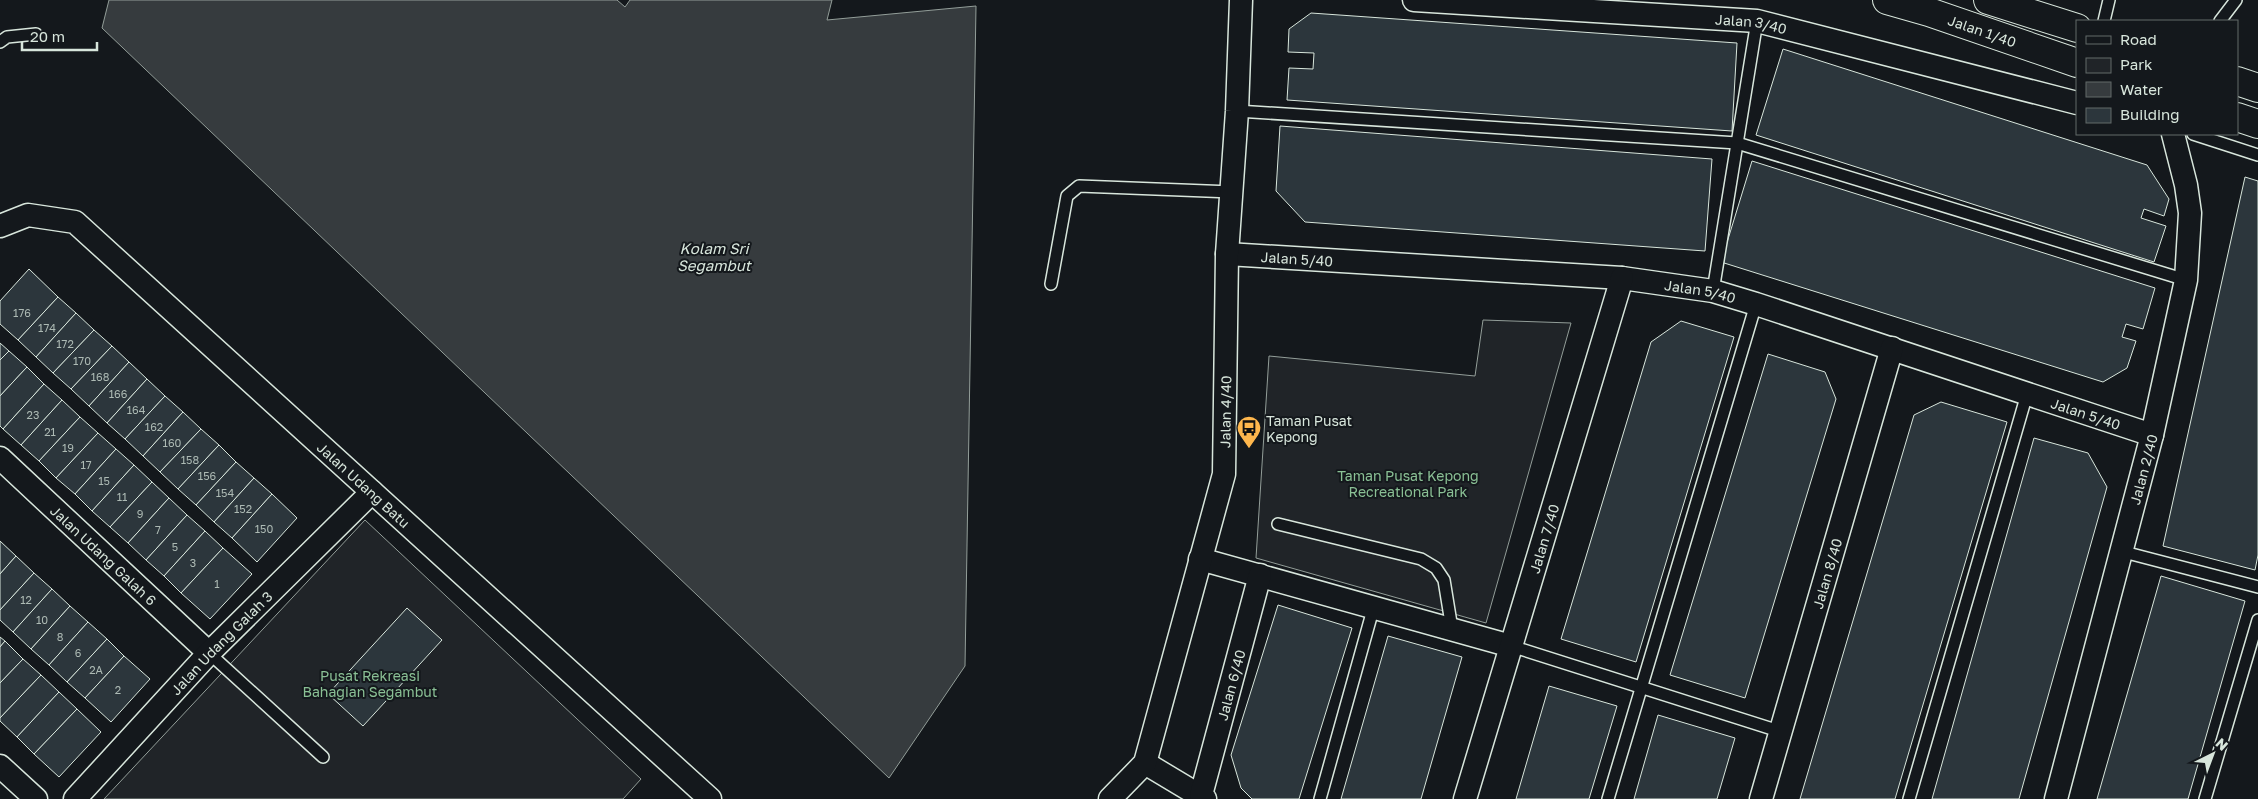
<svg xmlns="http://www.w3.org/2000/svg" width="2258" height="799" font-family="'Golos Text',sans-serif">
<rect width="100%" height="100%" fill="#14181c"/>
<g fill="#202428" stroke="#939e99">
<polygon points="1483,320 1571,323 1486,623 1256,558 1269,356 1475,376"/>
<polygon points="365,520 641,779 623,799 104,799"/>
</g>
<polygon fill="#363b3e" stroke="#939e99" points="109,0 617,0 625,7 630,0 832,0 827,20 976,6 965,666 889,778 102,28"/>
<g fill="#2c363c" stroke="#d8e6dc">
<polygon points="1311,13 1737,43 1732,131 1287,100 1289,68 1313,69 1314,53 1288,52 1289,29"/>
<polygon points="1783,49 2147,165 2169,199 2164,216 2144,209 2141,218 2166,226 2154,262 1756,135"/>
<polygon points="1280,126 1712,159 1705,251 1305,222 1276,191"/>
<polygon points="1752,161 2155,288 2143,329 2126,324 2122,337 2136,341 2127,368 2103,382 1721,262"/>
<polygon points="2245,177 2258,181 2258,555 2255,570 2163,546"/>
<polygon points="29,269 58,297 18,340 0,324 0,301"/>
<polygon points="58,297 76,313 36,357 18,340"/>
<polygon points="76,313 94,330 53,373 36,357"/>
<polygon points="1681,321 1734,337 1636,662 1561,639 1651,342"/>
<polygon points="94,330 112,346 71,389 53,373"/>
<polygon points="0,343 9,351 0,360"/>
<polygon points="112,346 129,362 89,406 71,389"/>
<polygon points="9,351 27,367 0,396 0,360"/>
<polygon points="1768,354 1825,372 1836,399 1745,698 1670,675"/>
<polygon points="129,362 147,379 107,423 89,406"/>
<polygon points="27,367 44,384 3,429 0,426 0,396"/>
<polygon points="147,379 165,396 125,439 107,423"/>
<polygon points="44,384 62,400 21,445 3,429"/>
<polygon points="165,396 183,412 143,456 125,439"/>
<polygon points="62,400 80,417 39,461 21,445"/>
<polygon points="1941,402 2007,422 1895,799 1800,799 1914,415"/>
<polygon points="183,412 201,429 160,472 143,456"/>
<polygon points="80,417 98,433 56,478 39,461"/>
<polygon points="201,429 219,445 178,489 160,472"/>
<polygon points="98,433 116,449 75,494 56,478"/>
<polygon points="2034,438 2088,453 2107,487 2019,799 1932,799"/>
<polygon points="219,445 236,462 196,505 178,489"/>
<polygon points="116,449 134,465 92,511 75,494"/>
<polygon points="236,462 254,478 214,522 196,505"/>
<polygon points="134,465 152,482 110,527 92,511"/>
<polygon points="254,478 272,494 232,538 214,522"/>
<polygon points="152,482 169,498 128,543 110,527"/>
<polygon points="272,494 297,518 257,562 232,538"/>
<polygon points="169,498 187,515 146,560 128,543"/>
<polygon points="187,515 205,531 164,576 146,560"/>
<polygon points="205,531 223,548 181,593 164,576"/>
<polygon points="0,541 16,556 0,574"/>
<polygon points="223,548 252,574 210,619 181,593"/>
<polygon points="16,556 34,573 0,610 0,574"/>
<polygon points="34,573 52,589 13,632 0,620 0,610"/>
<polygon points="2161,576 2245,601 2188,799 2097,799"/>
<polygon points="52,589 70,606 31,649 13,632"/>
<polygon points="1278,605 1352,628 1299,799 1252,799 1241,788 1231,755"/>
<polygon points="70,606 88,622 49,665 31,649"/>
<polygon points="407,608 442,640 363,726 328,694"/>
<polygon points="88,622 107,639 67,682 49,665"/>
<polygon points="1388,636 1462,657 1421,799 1341,799"/>
<polygon points="0,637 5,641 0,647"/>
<polygon points="107,639 124,656 85,698 67,682"/>
<polygon points="5,641 23,659 0,683 0,647"/>
<polygon points="124,656 150,679 111,722 85,698"/>
<polygon points="23,659 41,675 0,718 0,683"/>
<polygon points="41,675 59,692 17,737 0,721 0,718"/>
<polygon points="1549,686 1617,706 1589,799 1516,799"/>
<polygon points="59,692 77,709 34,754 17,737"/>
<polygon points="77,709 101,732 59,777 34,754"/>
<polygon points="1658,715 1735,738 1717,799 1634,799"/>
</g>
<g fill="none" stroke-linecap="round" stroke-linejoin="round">
<defs>
<g id="lane">
<polyline points="2104,21 2109,0"/>
<polyline points="2220,21 2236,0"/>
<polyline points="0,42 7,37 36,34"/>
<polyline points="1237,111 1737,143 2186,280"/>
<polyline points="2193,134 2258,155"/>
<polyline points="1051,284 1067,196 1079,186 1232,192"/>
<polyline points="1713,291 1757,21"/>
<polyline points="1278,524 1421,559 1436,568 1444,580 1452,629"/>
<polyline points="2120,551 2258,587"/>
<polyline points="1511,646 1782,732"/>
<polyline points="209,653 323,757"/>
<polyline points="1320,799 1374,606"/>
<polyline points="1608,799 1756,304"/>
<polyline points="1909,799 2027,394"/>
<polyline points="2205,799 2258,620"/>
</g>
<g id="street">
<path id="s1" d="M 1414,0 L 1757,21 L 2077,103"/>
<path id="s2" d="M 0,226 L 28,215 L 75,222 L 710,799"/>
<path id="s3" d="M 1227,254 L 1622,278 L 1713,291 L 1756,304 L 2152,435"/>
<path id="s4" d="M 0,458 L 209,653"/>
<polyline points="1200,559 1511,646"/>
<polyline points="1145,763 1205,799"/>
<polyline points="0,766 36,799"/>
<path id="s5" d="M 1201,795 L 1260,575"/>
<path id="s6" d="M 75,799 L 209,653 L 372,492"/>
<path id="s7" d="M 1110,799 L 1145,763 L 1224,474 L 1227,254 L 1237,111 L 1241,0"/>
<path id="s8" d="M 1465,799 L 1622,278"/>
<path id="s9" d="M 1761,799 L 1892,348"/>
<path id="s10" d="M 2056,799 L 2152,435 L 2186,280 L 2190,213 L 2186,185 L 2173,134"/>
</g>
<g id="secondary">
<path id="s11" d="M 1887,0 L 1929,12 L 2077,63"/>
<polyline points="1988,0 2077,28"/>
<polyline points="2237,81 2258,88"/>
<polyline points="2237,117 2258,124"/>
</g>
</defs>
<use href="#lane" stroke="#d8e6dc" stroke-width="14"/>
<use href="#street" stroke="#d8e6dc" stroke-width="25"/>
<use href="#secondary" stroke="#d8e6dc" stroke-width="30"/>
<use href="#lane" stroke="#14181c" stroke-width="11"/>
<use href="#street" stroke="#14181c" stroke-width="22"/>
<use href="#secondary" stroke="#14181c" stroke-width="28"/>
</g>
<defs>
<symbol id="bus-pin" viewBox="-11 -11 22 30"><path d="M0 17L-7.5 6A9.5 9.5 0 1 1 7.5 6Z" fill="#ffb74d" stroke="#14181c"/><path d="M-5-6H5V4H4V6H2V4H-2V6H-4V4H-5ZM-3.5-4V0h7V-4ZM-3.5 1.2v1.5H-2V1.2ZM2 1.2v1.5H3.5V1.2Z" fill="#111"/></symbol>
</defs>
<g fill-rule="evenodd">
<use href="#bus-pin" x="1235" y="414" width="28" height="38"/>
</g>
<g text-anchor="middle" dominant-baseline="central" stroke-width="4" stroke-linejoin="round" paint-order="stroke">
<g font-size="11" fill="#adbab4">
<text x="22" y="312">176</text>
<text x="47" y="327">174</text>
<text x="65" y="343">172</text>
<text x="82" y="360">170</text>
<text x="100" y="376">168</text>
<text x="118" y="393">166</text>
<text x="136" y="409">164</text>
<text x="33" y="414">23</text>
<text x="154" y="426">162</text>
<text x="50" y="431">21</text>
<text x="172" y="442">160</text>
<text x="68" y="447">19</text>
<text x="190" y="459">158</text>
<text x="86" y="464">17</text>
<text x="207" y="475">156</text>
<text x="104" y="480">15</text>
<text x="225" y="492">154</text>
<text x="122" y="496">11</text>
<text x="243" y="508">152</text>
<text x="140" y="513">9</text>
<text x="264" y="528">150</text>
<text x="158" y="529">7</text>
<text x="175" y="546">5</text>
<text x="193" y="562">3</text>
<text x="217" y="583">1</text>
<text x="26" y="599">12</text>
<text x="42" y="619">10</text>
<text x="60" y="636">8</text>
<text x="78" y="652">6</text>
<text x="96" y="669">2A</text>
<text x="118" y="689">2</text>
</g>
<g font-size="14" fill="#d8e6dc" stroke="#14181c">
<text stroke="none"><textPath href="#s1" startOffset="338">Jalan 3/40</textPath></text>
<text stroke="none"><textPath href="#s11" startOffset="100">Jalan 1/40</textPath></text>
<text stroke="none"><textPath href="#s3" startOffset="70">Jalan 5/40</textPath></text>
<text stroke="none"><textPath href="#s3" startOffset="475">Jalan 5/40</textPath></text>
<text stroke="none"><textPath href="#s7" startOffset="412">Jalan 4/40</textPath></text>
<text stroke="none"><textPath href="#s3" startOffset="880">Jalan 5/40</textPath></text>
<text stroke="none"><textPath href="#s10" startOffset="341">Jalan 2/40</textPath></text>
<text stroke="none"><textPath href="#s2" startOffset="468">Jalan Udang Batu</textPath></text>
<text stroke="none"><textPath href="#s8" startOffset="272">Jalan 7/40</textPath></text>
<text stroke="none"><textPath href="#s4" startOffset="142">Jalan Udang Galah 6</textPath></text>
<text stroke="none"><textPath href="#s9" startOffset="235">Jalan 8/40</textPath></text>
<text stroke="none"><textPath href="#s6" startOffset="214">Jalan Udang Galah 3</textPath></text>
<text stroke="none"><textPath href="#s5" startOffset="114">Jalan 6/40</textPath></text>
</g>
<g font-size="14" fill="#d8e6dc" stroke="#14181c" text-anchor="start">
<text x="1266" y="420">Taman Pusat<tspan x="1266" dy="16">Kepong</tspan></text>
</g>
<g font-size="14" fill="#8ac095" stroke="#14181c">
<text x="1408" y="475">Taman Pusat Kepong<tspan x="1408" dy="16">Recreational Park</tspan></text>
<text x="370" y="675">Pusat Rekreasi<tspan x="370" dy="16">Bahagian Segambut</tspan></text>
</g>
<g font-size="15" font-style="italic" fill="#d8e6dc" stroke="#14181c">
<text x="714" y="248">Kolam Sri<tspan x="714" dy="17">Segambut</tspan></text>
</g>
</g>
<rect x="2076" y="20" width="162" height="115" fill="#14181c" stroke="#626a69"/>
<rect x="2086" y="36" width="25" height="8" fill="#14181c" stroke="#626a69"/>
<text x="2120" y="45" font-size="15" fill="#d8e6dc">Road</text>
<rect x="2086" y="58" width="25" height="15" fill="#202428" stroke="#626a69"/>
<text x="2120" y="70" font-size="15" fill="#d8e6dc">Park</text>
<rect x="2086" y="82" width="25" height="15" fill="#363b3e" stroke="#626a69"/>
<text x="2120" y="95" font-size="15" fill="#d8e6dc">Water</text>
<rect x="2086" y="108" width="25" height="15" fill="#2c363c" stroke="#626a69"/>
<text x="2120" y="120" font-size="15" fill="#d8e6dc">Building</text>
<g transform="translate(2213 754) rotate(42)" stroke="#14181c" stroke-width="4" paint-order="stroke">
<path d="M0-4L9 19L0 12L-9 19Z" fill="#d8e6dc"/>
<text y="-8" font-size="14" font-weight="bold" text-anchor="middle" fill="#d8e6dc">N</text>
</g>
<path d="M22 42v8h75v-8" fill="none" stroke="#d8e6dc" stroke-width="2.5"/>
<text x="30" y="42" font-size="15" fill="#d8e6dc" stroke="#14181c" stroke-width="4" paint-order="stroke">20 m</text>
</svg>
